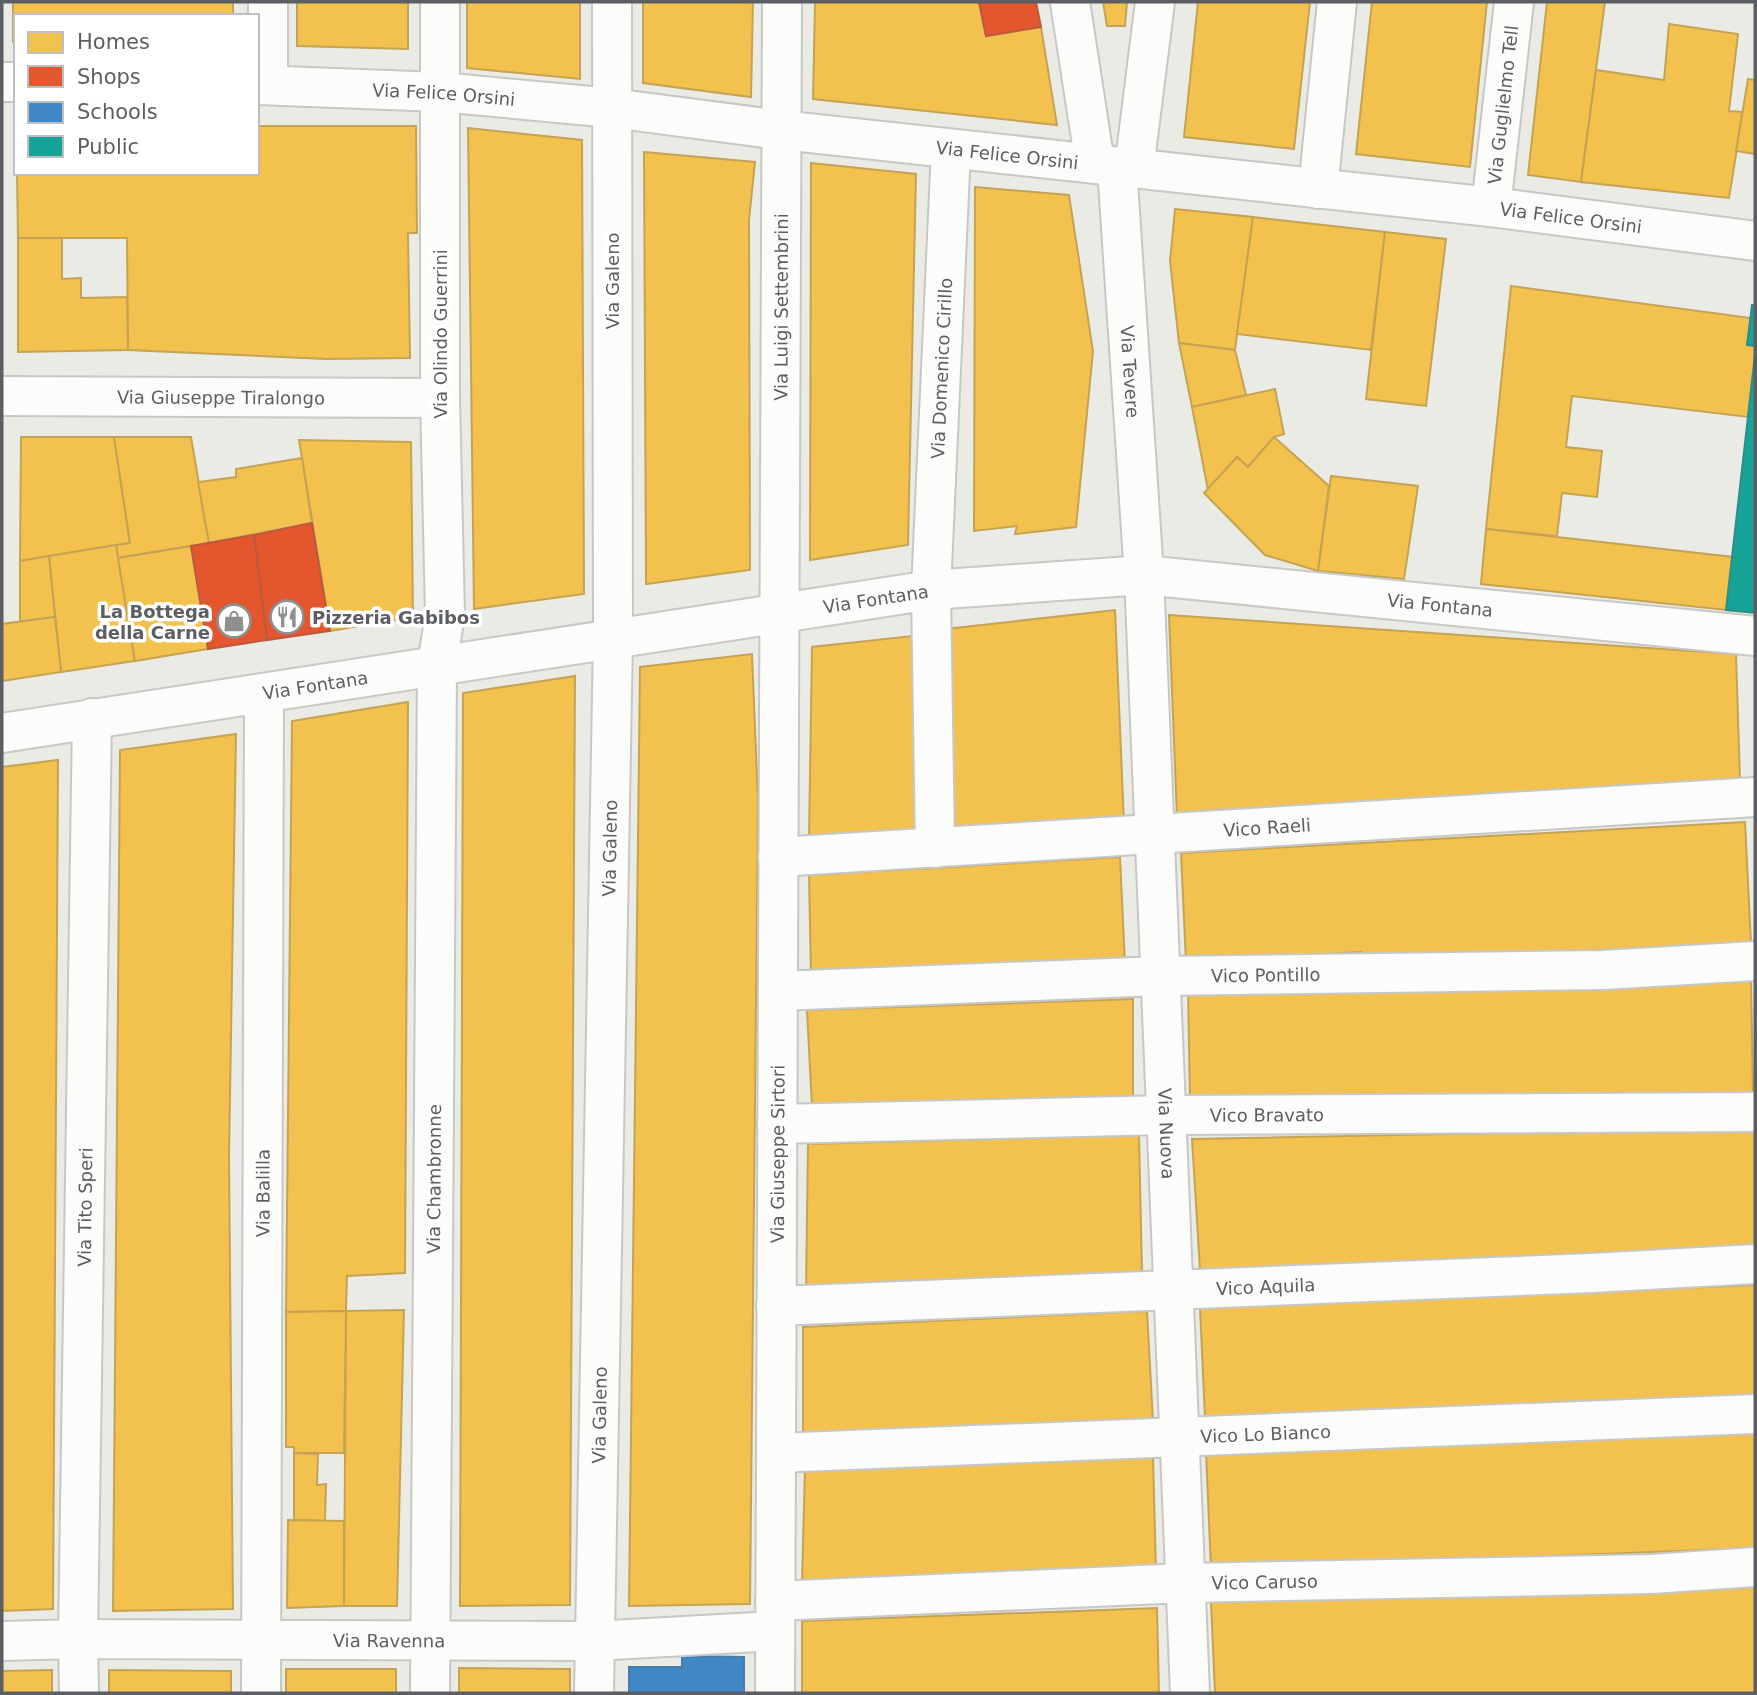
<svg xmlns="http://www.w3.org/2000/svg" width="1757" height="1695" font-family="'DejaVu Sans',sans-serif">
<rect width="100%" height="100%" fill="#ebebe5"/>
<g fill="#f2c14e" stroke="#c5a354" stroke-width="2">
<polygon points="13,2 233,2 233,16 16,16 16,42 13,42"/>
<polygon points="297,2 408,2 408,49 297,46"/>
<polygon points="467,2 580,2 580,79 467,68"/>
<polygon points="643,2 753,2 751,97 643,83"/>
<polygon points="815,2 979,2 986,36 1041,27 1057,125 813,99"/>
<polygon points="1103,2 1127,2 1125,26 1107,26"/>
<polygon points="1198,2 1310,2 1294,149 1184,137"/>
<polygon points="1372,2 1487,2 1470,167 1356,154"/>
<polygon points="1547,2 1605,2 1581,182 1528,175"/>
<polygon points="1669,24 1738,34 1729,111 1743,112 1729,198 1581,182 1596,70 1664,80"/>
<polygon points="1748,79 1755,80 1755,154 1736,151"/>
<polygon points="257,126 416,126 417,233 408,233 410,358 326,359 128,350 127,238 18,238 17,173 257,173"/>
<polygon points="468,128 582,140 584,594 474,609"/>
<polygon points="644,152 755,162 749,220 750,570 646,584"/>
<polygon points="811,163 916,174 908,545 810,560"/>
<polygon points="975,187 1069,195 1093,351 1076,527 1015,534 1017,526 974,531"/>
<polygon points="1175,209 1253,217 1235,350 1179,343 1170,261"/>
<polygon points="1253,217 1385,232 1371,350 1237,334"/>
<polygon points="1385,232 1446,239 1426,406 1366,399"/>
<polygon points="18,238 62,238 62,279 81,278 81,298 127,297 128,350 18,352"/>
<polygon points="1511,286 1751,318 1747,345 1755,346 1755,355 1748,417 1572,396 1566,447 1602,451 1597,497 1562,493 1557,536 1486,529"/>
<polygon points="1179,343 1235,350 1246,395 1192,407"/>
<polygon points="1275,389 1284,434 1274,437 1248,467 1237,457 1208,490 1192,407"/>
<polygon points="21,437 114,437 130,543 20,561"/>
<polygon points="114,437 191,437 209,543 118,558 116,545 130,543"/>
<polygon points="1274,437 1329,486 1318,571 1265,555 1204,493 1237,457 1248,467"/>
<polygon points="299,440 411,442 413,617 330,631"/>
<polygon points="302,458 312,523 209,543 198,482 236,477 236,469"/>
<polygon points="1331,476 1418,486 1404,579 1318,571"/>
<polygon points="1486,529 1733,557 1726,610 1481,584"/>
<polygon points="116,545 135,661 61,672 49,556"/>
<polygon points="191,546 208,649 135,661 118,558"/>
<polygon points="49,556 55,617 20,622 20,561"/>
<polygon points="1115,610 1124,823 1036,831 1035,821 954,829 946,629"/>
<polygon points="1169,615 1736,654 1740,781 1177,818"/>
<polygon points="55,617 61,672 2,681 2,624"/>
<polygon points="912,636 920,832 809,838 812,647"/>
<polygon points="752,654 758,802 750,1604 629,1606 640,667"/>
<polygon points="575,676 570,1605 460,1606 463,693"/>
<polygon points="408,702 405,1273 347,1276 346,1311 286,1312 292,721"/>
<polygon points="236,734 229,1157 233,1609 113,1611 120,750"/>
<polygon points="58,760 53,1609 2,1611 2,767"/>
<polygon points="1745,822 1751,943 1361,962 1361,952 1186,962 1181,853"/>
<polygon points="1120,857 1125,964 811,974 809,875"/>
<polygon points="1751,979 1753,1095 1190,1102 1188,987"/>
<polygon points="1133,999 1133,1096 812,1107 807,1010"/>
<polygon points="1755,1128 1755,1246 1200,1270 1192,1139"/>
<polygon points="1139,1135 1142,1274 806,1290 808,1144"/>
<polygon points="1755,1285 1755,1396 1205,1418 1200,1308"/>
<polygon points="404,1310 397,1606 344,1606 346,1311"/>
<polygon points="346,1311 344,1453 294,1453 294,1447 286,1447 286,1312"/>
<polygon points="1147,1311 1153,1421 803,1435 803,1327"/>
<polygon points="1755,1430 1755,1548 1211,1569 1206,1452"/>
<polygon points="294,1453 318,1454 317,1485 326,1484 325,1521 294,1520"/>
<polygon points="1153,1456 1156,1573 802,1583 805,1467"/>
<polygon points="288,1520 344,1521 344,1606 287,1608"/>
<polygon points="1755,1585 1755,1693 1215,1693 1211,1602"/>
<polygon points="1157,1608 1159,1693 802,1693 802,1621"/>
<polygon points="459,1668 570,1669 570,1693 459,1693"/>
<rect x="286" y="1669" width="110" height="24"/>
<polygon points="52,1670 52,1693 2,1693 2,1671"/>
<polygon points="109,1670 231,1671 231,1693 109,1693"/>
</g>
<g fill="#e4572e" stroke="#bb593e" stroke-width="2">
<polygon points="979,2 1036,2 1041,27 986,36"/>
<polygon points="312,523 330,631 267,640 254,535"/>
<polygon points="254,535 267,640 208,649 191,546"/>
</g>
<polygon fill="#3f88c5" stroke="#477ba8" stroke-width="2" points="682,1656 744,1657 744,1693 629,1693 629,1667 682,1667"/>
<g fill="#17a398" stroke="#2b8e88" stroke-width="2">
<polygon points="1752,305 1755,305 1755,346 1747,345"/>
<polygon points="1755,355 1755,613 1726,610"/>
</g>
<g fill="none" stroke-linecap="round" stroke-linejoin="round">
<defs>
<g id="street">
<polyline points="268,2 268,85"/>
<polyline points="1070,2 1095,164"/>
<polyline points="2,82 16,82"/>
<path id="s1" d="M 257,85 L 440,92 L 612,108 L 781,130 L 1491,207 L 1755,241"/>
<path id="s2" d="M 1117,167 L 1144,575 L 1190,1693"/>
<polyline points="1134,169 1155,2"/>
<polyline points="1318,189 1337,2"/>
<path id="s3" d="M 1491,207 L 1514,2"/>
<path id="s4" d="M 2,396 L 440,398"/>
<path id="s5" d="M 935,848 L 931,590 L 951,149"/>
<path id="s6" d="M 778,857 L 1755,797"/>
<path id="s7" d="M 778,991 L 1160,976 L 1603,970 L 1755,961"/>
<path id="s8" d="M 777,1124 L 1167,1115 L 1755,1112"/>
<path id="s9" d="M 776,1306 L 1592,1273 L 1755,1264"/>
<path id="s10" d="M 776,1453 L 1755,1414"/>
<path id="s11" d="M 775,1601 L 1185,1583 L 1651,1574 L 1755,1567"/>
<path id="s12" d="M 2,1641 L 78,1639 L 594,1641 L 775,1631"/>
<path id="s13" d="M 79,1693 L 78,1639 L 92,718"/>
<path id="s14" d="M 261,1693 L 264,693"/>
<path id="s15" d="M 430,1693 L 437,665 L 445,615 L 440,398 L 440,2"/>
<path id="s16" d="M 594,1693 L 613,638 L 612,2"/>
<path id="s17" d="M 775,1693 L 782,2"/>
</g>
<g id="secondary">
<path id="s18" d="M 2,733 L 931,590 L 1144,575 L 1755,636"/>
</g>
</defs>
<use href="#street" stroke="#c7c8c6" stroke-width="42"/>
<use href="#secondary" stroke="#c8c8c7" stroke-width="42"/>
<use href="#street" stroke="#fcfcfb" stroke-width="38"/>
<use href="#secondary" stroke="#fcfcfb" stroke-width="38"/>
</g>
<defs>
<symbol id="restaurant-ring" viewBox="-11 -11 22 22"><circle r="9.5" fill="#fff" stroke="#8d8f90" stroke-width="1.5"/><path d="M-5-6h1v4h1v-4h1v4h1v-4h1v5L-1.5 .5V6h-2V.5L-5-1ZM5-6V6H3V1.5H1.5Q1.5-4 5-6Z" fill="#8d8f90"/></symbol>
<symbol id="shop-ring" viewBox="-11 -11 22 22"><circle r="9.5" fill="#fff" stroke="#8d8f90" stroke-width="1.5"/><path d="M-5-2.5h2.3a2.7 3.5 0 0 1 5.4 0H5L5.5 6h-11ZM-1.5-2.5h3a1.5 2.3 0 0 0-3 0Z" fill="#8d8f90"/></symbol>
</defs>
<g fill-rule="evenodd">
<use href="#restaurant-ring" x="268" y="598" width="38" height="38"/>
<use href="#shop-ring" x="215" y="602" width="38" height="38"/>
</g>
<g text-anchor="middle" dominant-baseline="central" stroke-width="7" stroke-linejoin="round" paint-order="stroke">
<g font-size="18" fill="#5b5e63" stroke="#fff">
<text stroke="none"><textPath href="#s1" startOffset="187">Via Felice Orsini</textPath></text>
<text stroke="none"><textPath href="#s3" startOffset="103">Via Guglielmo Tell</textPath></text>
<text stroke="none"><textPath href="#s1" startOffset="754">Via Felice Orsini</textPath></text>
<text stroke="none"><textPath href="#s1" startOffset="1321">Via Felice Orsini</textPath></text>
<text transform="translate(612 281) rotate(-90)">Via Galeno</text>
<text stroke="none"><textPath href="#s17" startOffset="1386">Via Luigi Settembrini</textPath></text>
<text transform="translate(440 334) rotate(-90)">Via Olindo Guerrini</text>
<text stroke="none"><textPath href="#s5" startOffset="480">Via Domenico Cirillo</textPath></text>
<text stroke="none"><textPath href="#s2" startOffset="205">Via Tevere</textPath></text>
<text stroke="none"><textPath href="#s4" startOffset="219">Via Giuseppe Tiralongo</textPath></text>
<text stroke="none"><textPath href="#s18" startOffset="884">Via Fontana</textPath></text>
<text stroke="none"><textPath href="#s18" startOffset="1451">Via Fontana</textPath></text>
<text stroke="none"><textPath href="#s18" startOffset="317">Via Fontana</textPath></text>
<text stroke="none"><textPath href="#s6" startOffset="490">Vico Raeli</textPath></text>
<text stroke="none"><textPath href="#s16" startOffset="845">Via Galeno</textPath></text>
<text stroke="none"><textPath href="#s7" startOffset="488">Vico Pontillo</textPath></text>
<text stroke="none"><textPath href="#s8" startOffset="490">Vico Bravato</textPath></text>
<text stroke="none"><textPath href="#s2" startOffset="968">Via Nuova</textPath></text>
<text stroke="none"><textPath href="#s17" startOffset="539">Via Giuseppe Sirtori</textPath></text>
<text stroke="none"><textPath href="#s15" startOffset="514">Via Chambronne</textPath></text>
<text stroke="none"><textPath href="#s14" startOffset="500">Via Balilla</textPath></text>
<text stroke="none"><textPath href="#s13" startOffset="486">Via Tito Speri</textPath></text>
<text stroke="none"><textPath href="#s9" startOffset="490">Vico Aquila</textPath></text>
<text stroke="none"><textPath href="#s16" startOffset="278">Via Galeno</textPath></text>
<text stroke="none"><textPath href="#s10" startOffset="490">Vico Lo Bianco</textPath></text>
<text stroke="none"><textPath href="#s11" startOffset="490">Vico Caruso</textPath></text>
<text stroke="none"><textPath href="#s12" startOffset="387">Via Ravenna</textPath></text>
</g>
<g font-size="18" font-weight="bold" fill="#5b5e63" stroke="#fff" text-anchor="end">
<text x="210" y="611">La Bottega<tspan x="210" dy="21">della Carne</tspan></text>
<text x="312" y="617" text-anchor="start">Pizzeria Gabibos</text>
</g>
</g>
<rect width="1757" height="1695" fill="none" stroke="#5b5e63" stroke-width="7"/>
<rect x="14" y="14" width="245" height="161" fill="#ffffff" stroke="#bdbfc1" stroke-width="2"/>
<rect x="28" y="32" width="35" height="21" fill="#f2c14e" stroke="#bdbfc1" stroke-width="2"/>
<text x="77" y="49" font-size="21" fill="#5b5e63">Homes</text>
<rect x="28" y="66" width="35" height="21" fill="#e4572e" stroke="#bdbfc1" stroke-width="2"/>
<text x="77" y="84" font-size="21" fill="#5b5e63">Shops</text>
<rect x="28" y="102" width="35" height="21" fill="#3f88c5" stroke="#bdbfc1" stroke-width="2"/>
<text x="77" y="119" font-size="21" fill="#5b5e63">Schools</text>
<rect x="28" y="136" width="35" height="21" fill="#17a398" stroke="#bdbfc1" stroke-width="2"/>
<text x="77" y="154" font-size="21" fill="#5b5e63">Public</text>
</svg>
